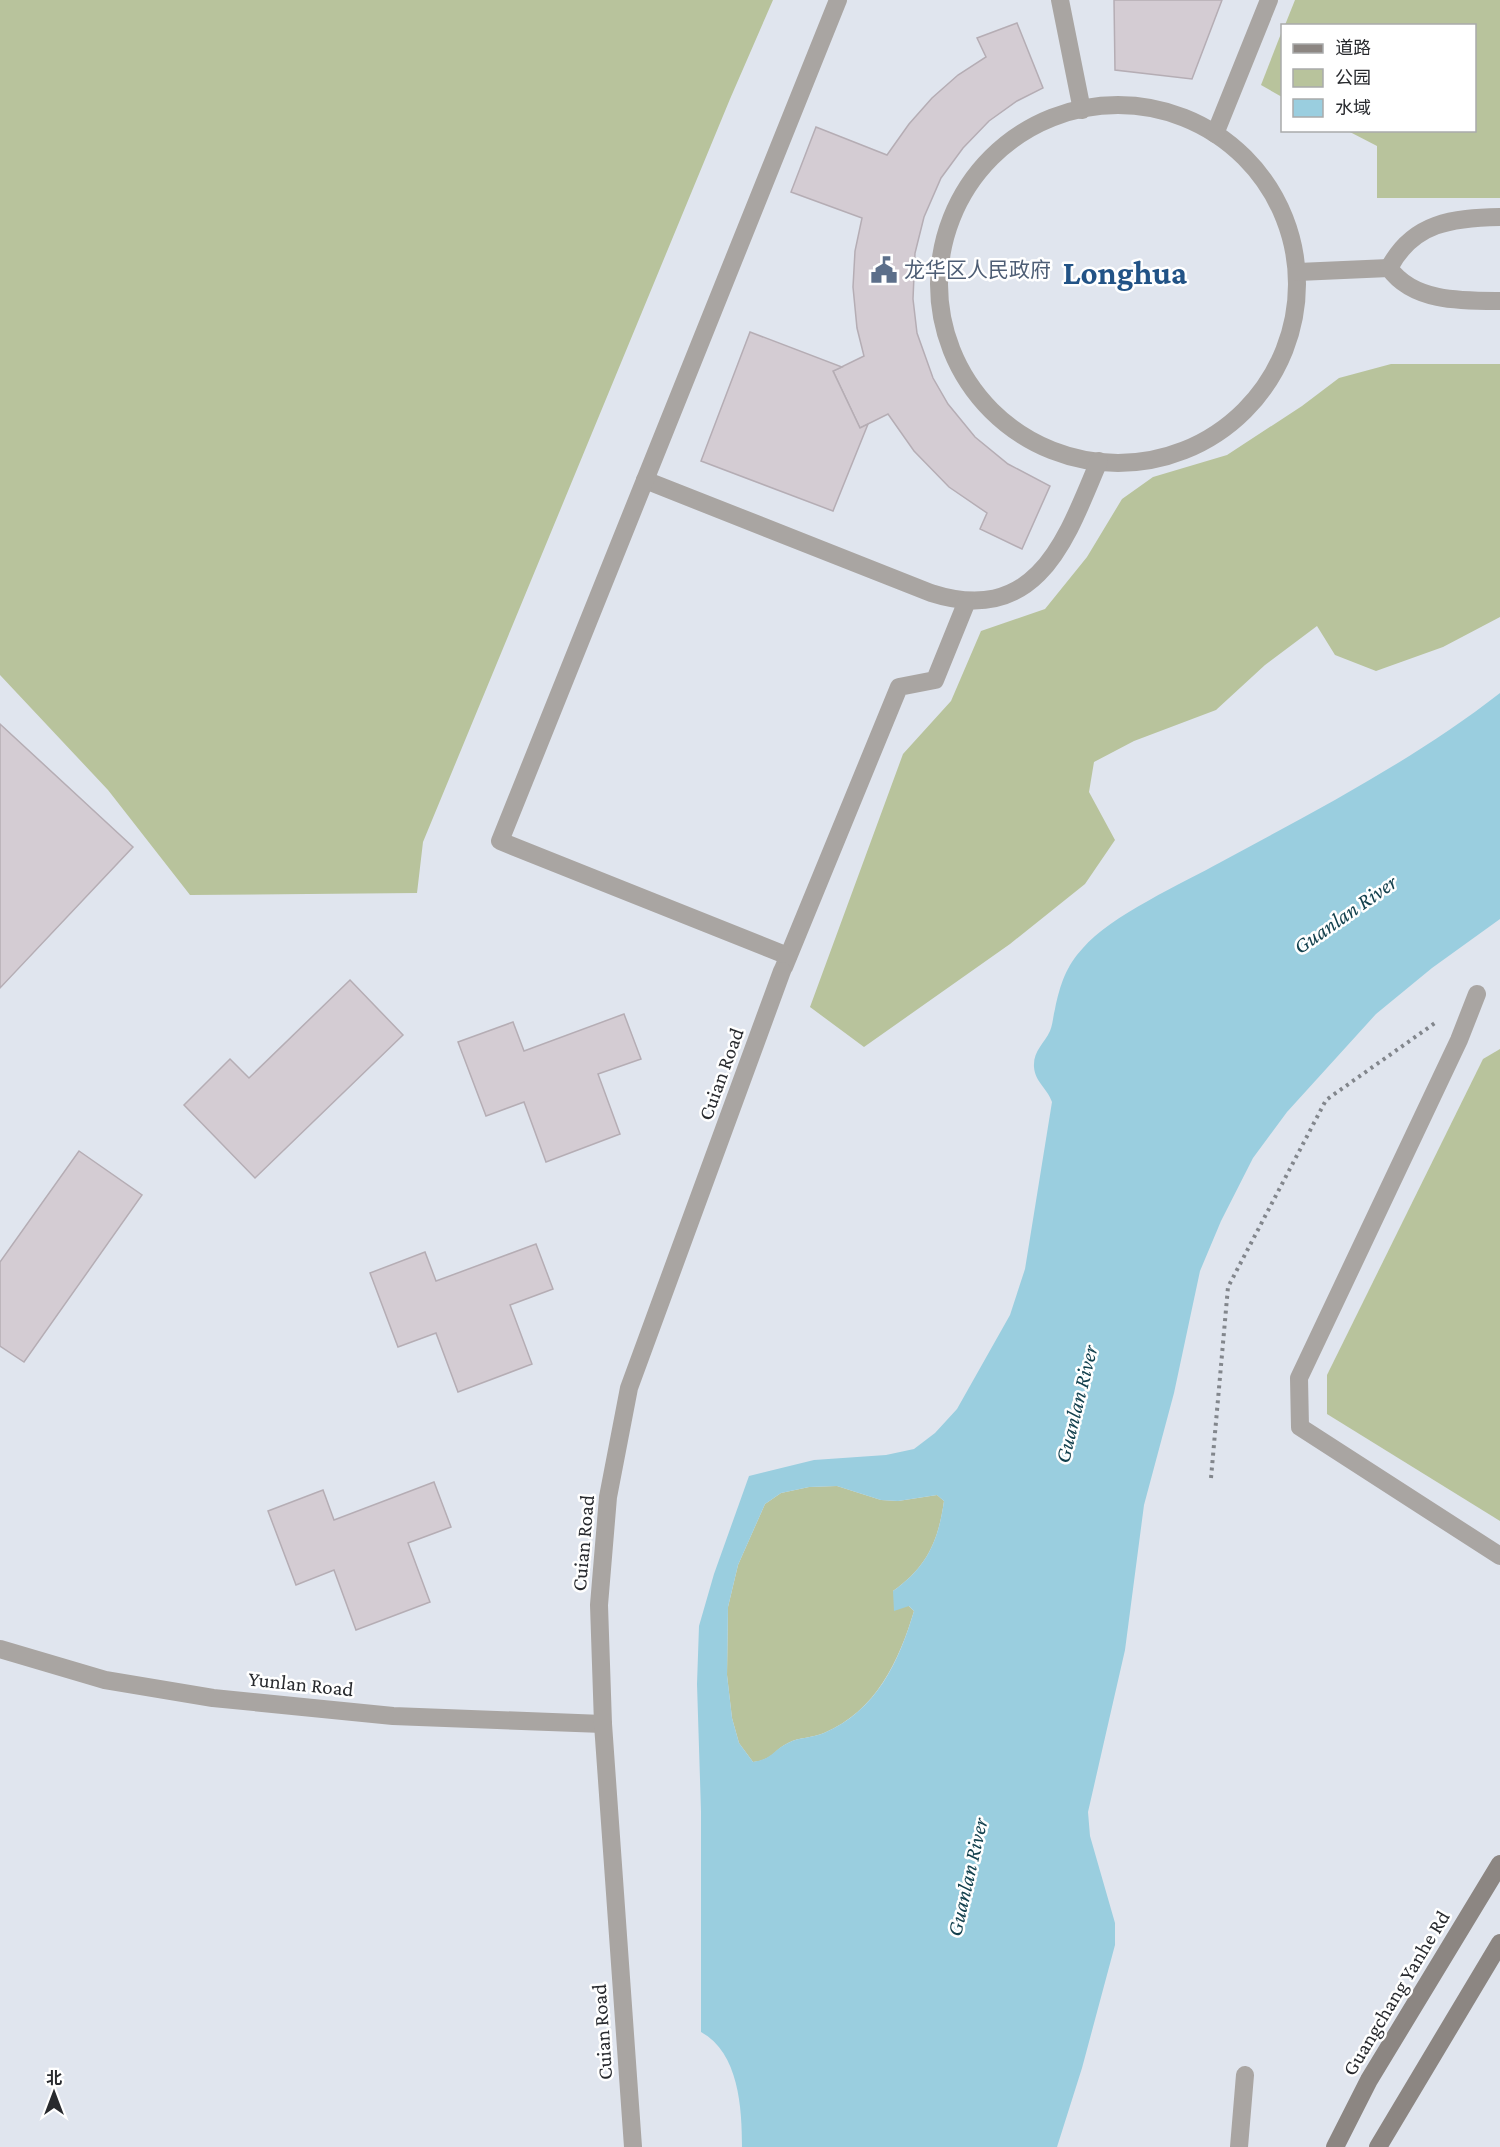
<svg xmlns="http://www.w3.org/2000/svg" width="1500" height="2147" font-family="'Crimson Pro','Noto Sans SC',serif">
<rect width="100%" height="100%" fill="#e0e5ee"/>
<g fill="#b8c39c">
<polygon points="0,0 773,0 730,99 423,842 417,893 190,895 108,790 0,675"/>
<polygon points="1295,0 1500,0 1500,198 1377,198 1377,146 1348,131 1474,130 1474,26 1285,25"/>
<polygon points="1282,31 1282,97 1261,85"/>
<polygon points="1391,364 1500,364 1500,617 1443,647 1376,671 1335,655 1317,626 1265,665 1216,710 1134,741 1094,762 1089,792 1115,840 1085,884 1010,944 864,1047 810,1007 903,754 951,701 981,631 1045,609 1087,557 1122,499 1153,477 1227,455 1302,406 1339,378"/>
<polygon points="1500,1049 1500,1521 1327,1414 1327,1375 1483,1059"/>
<path d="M 837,1486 L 881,1500 L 898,1501 L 937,1495 L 944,1501 C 938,1542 927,1567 893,1591 L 914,1611 C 899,1661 876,1711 824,1733 C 813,1738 799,1737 788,1743 C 772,1751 775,1759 753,1762 L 739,1743 L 732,1718 L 727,1675 L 728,1607 L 738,1565 L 765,1504 L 781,1493 L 809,1487 Z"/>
</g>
<path fill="#9acedf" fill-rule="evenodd" d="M 1500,693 L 1500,919 L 1432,968 L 1376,1014 L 1287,1112 L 1253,1158 L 1221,1221 L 1200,1271 L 1174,1393 L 1144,1505 L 1125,1650 L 1088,1812 L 1090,1836 L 1115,1923 L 1115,1945 L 1082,2068 L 1057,2147 L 742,2147 C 742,2108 739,2053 701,2032 L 701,1811 L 697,1684 L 699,1626 L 714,1574 L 749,1476 L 814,1460 L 886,1455 L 914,1449 L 935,1433 L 957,1409 L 1010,1315 L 1025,1269 L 1052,1102 C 1048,1089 1035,1082 1034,1067 C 1033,1051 1044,1044 1050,1031 C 1053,1024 1053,1016 1055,1009 C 1060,985 1066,966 1083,948 C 1110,916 1183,883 1221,862 C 1317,810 1414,760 1500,693 ZM 837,1486 L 881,1500 L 898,1501 L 937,1495 L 944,1501 C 938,1542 927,1567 893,1591 L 894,1611 L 909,1606 L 914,1611 C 899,1662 876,1711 824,1733 C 813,1738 799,1737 788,1743 C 773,1750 773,1759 753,1762 L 739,1743 L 732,1718 L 727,1675 L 728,1607 L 738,1565 L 765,1504 L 781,1493 L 809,1487 Z"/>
<g fill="#d4ccd3" stroke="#b5adb4" stroke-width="1.5">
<polygon points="1114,0 1222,0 1192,79 1115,70"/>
<polygon points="1017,23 1043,88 1017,101 989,121 963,148 941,178 924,217 915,253 913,299 917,333 933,378 948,404 975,437 1008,464 1050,486 1022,549 980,529 987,513 949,487 914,451 888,414 860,428 833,371 864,356 857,328 853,287 855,251 862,218 791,192 816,127 887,155 909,124 932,98 958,75 986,57 977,38"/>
<polygon points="750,332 842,367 833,371 860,428 868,424 833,511 701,461"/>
<polygon points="0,724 133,847 0,988"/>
<polygon points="350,980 403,1035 255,1178 184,1105 230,1059 249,1078"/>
<polygon points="624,1014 641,1059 598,1074 620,1134 546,1162 524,1102 486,1116 458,1042 513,1022 524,1051"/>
<polygon points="79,1151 142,1195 24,1362 0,1346 0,1262"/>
<polygon points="536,1244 553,1289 510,1305 532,1364 458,1392 436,1333 398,1347 370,1273 425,1252 436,1281"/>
<polygon points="434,1482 451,1527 408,1543 430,1602 356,1630 334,1570 296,1585 268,1511 323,1490 334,1520"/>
</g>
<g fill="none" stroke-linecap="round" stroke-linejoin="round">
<polyline stroke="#82868c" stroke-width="4" stroke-dasharray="3 4.5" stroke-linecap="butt" points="1211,1478 1228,1287 1326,1100 1435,1023"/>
<g stroke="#a9a5a2" stroke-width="18">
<polyline points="1060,0 1082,110"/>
<circle cx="1118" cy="284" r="179"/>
<polyline points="1215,134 1269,0"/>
<polyline points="1298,272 1389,268"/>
<path d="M 645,480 L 931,593 C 1037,627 1066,540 1099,461"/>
<polyline points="788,956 500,841 838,0"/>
<polyline points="784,967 899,687 935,680 967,601"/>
<polyline points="1477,994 1459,1040 1299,1378 1300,1427 1500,1556"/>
<polyline points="1239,2147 1245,2075"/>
</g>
<g stroke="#a9a5a2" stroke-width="18">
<path d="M 1500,217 C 1453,218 1413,222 1389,268 C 1413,302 1462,301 1500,301"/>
<polyline points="0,1649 105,1680 213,1698 393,1716 603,1724"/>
<polyline points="633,2147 603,1724 599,1605 608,1497 629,1388 782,971"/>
</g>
<g stroke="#8c8682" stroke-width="18">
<polyline points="1335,2147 1369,2080 1500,1864"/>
<polyline points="1378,2147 1500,1943"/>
</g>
</g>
<defs>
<symbol id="civic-bare" viewBox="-9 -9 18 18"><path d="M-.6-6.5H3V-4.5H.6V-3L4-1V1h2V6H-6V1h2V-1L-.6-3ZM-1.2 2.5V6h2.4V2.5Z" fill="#5c6f8a" stroke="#fff" stroke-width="2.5" paint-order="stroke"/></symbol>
</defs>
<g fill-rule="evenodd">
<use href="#civic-bare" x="865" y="251" width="38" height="38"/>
</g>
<g text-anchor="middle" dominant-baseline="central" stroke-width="5" stroke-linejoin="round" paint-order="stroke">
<g font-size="21" fill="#4e5e75" stroke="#fff" text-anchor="start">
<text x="904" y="270">龙华区人民政府</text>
</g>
<g font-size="21" fill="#282a2e" stroke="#fff">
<text transform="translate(721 1074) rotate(-70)">Cuian Road</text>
<text transform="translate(583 1543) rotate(-85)">Cuian Road</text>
<text transform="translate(301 1684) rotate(6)">Yunlan Road</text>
<text transform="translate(1396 1993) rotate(-59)">Guangchang Yanhe Rd</text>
<text transform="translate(602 2032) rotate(-94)">Cuian Road</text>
</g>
<g font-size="22" font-style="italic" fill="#113f4c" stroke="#fff">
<text transform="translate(1345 914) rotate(-35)">Guanlan River</text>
<text transform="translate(1076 1404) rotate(-76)">Guanlan River</text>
<text transform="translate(967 1877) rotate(-77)">Guanlan River</text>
</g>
<g font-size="33" font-weight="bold" fill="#225386" stroke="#fff">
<text x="1125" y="272">Longhua</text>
</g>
</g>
<rect x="1281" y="24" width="195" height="108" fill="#ffffff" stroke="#a9aaab" stroke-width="1.5"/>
<rect x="1293" y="44" width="30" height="9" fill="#8c8682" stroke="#a9aaab" stroke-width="1.5"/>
<text x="1335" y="54" font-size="18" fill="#282a2e">道路</text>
<rect x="1293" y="69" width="30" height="18" fill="#b8c39c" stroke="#a9aaab" stroke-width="1.5"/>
<text x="1335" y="84" font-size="18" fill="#282a2e">公园</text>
<rect x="1293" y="99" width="30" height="18" fill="#9acedf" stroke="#a9aaab" stroke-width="1.5"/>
<text x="1335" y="114" font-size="18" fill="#282a2e">水域</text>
<g transform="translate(54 2093)" stroke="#ffffff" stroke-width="4.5" paint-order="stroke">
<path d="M0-4.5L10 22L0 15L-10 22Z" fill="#282a2e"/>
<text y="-9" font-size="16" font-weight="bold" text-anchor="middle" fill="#282a2e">北</text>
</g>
</svg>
